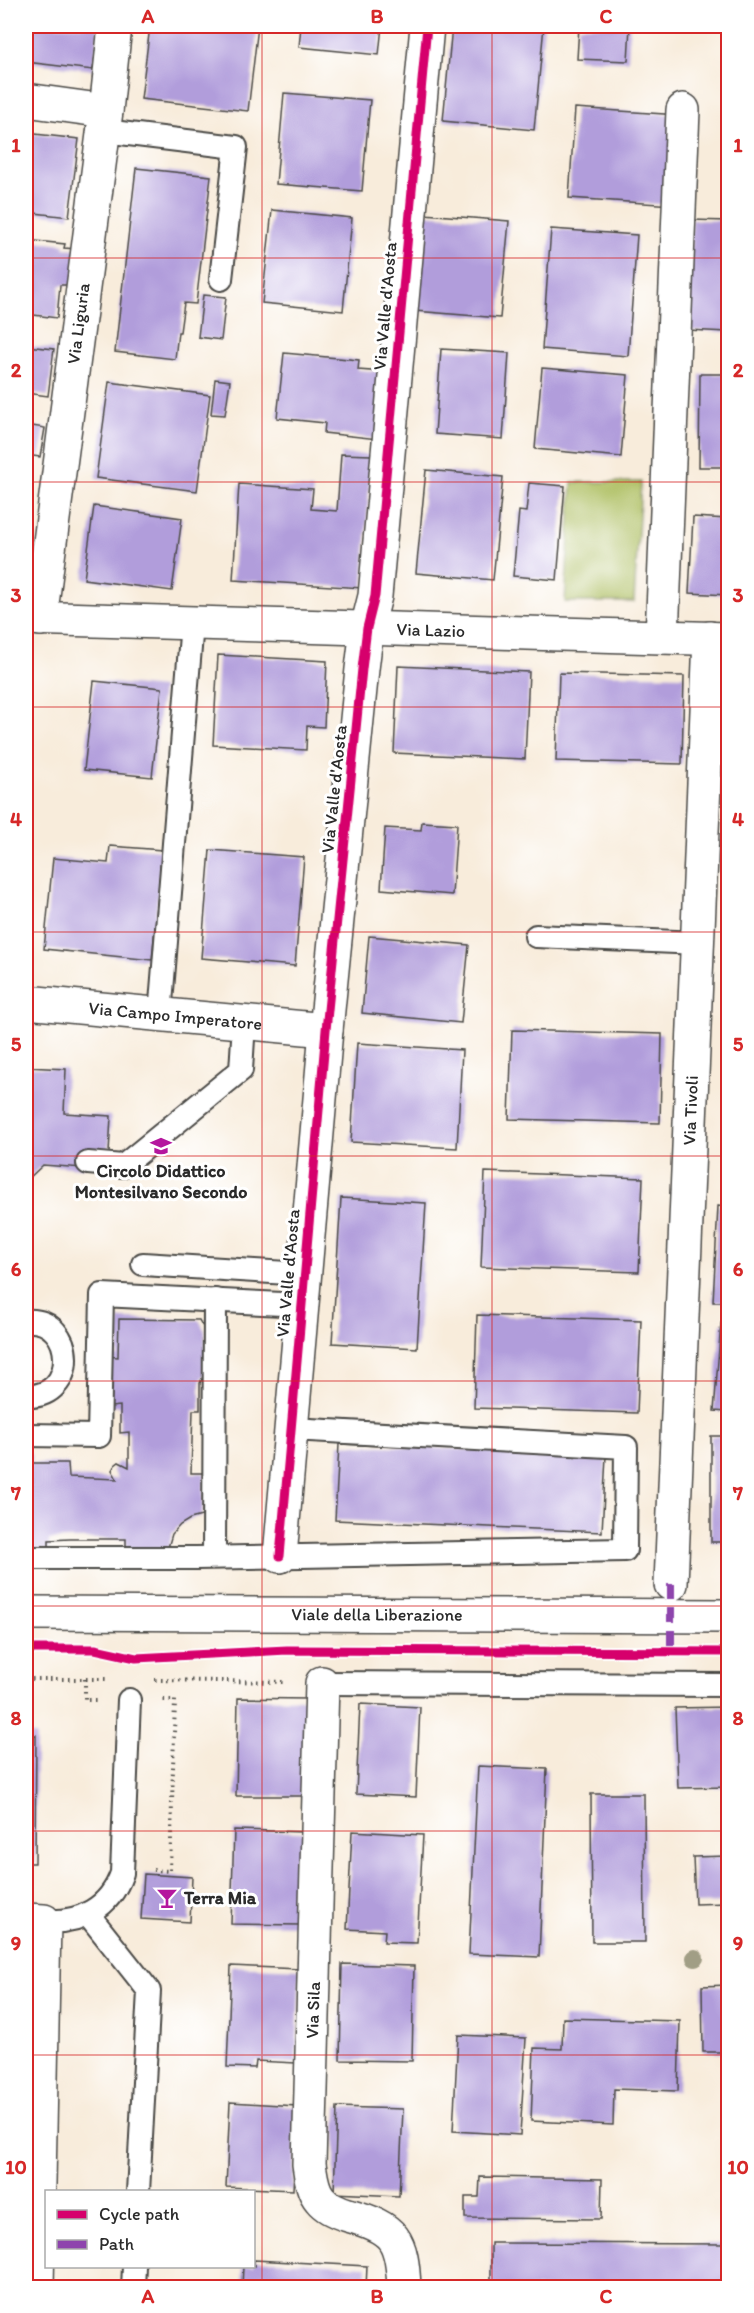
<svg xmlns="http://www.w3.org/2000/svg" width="754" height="2313" font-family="Itim,sans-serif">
<rect width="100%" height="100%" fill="#fff"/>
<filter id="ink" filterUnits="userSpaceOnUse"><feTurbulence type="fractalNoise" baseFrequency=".0167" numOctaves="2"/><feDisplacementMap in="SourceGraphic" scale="12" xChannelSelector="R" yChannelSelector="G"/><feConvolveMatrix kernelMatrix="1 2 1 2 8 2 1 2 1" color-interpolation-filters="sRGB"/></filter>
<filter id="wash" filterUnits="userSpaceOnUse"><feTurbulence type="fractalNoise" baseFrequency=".008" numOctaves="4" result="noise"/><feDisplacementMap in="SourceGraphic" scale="24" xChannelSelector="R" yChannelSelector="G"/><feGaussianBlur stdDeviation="1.35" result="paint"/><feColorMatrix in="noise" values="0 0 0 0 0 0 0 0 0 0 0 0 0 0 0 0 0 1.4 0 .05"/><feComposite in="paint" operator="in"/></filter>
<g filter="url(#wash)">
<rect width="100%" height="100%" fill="#f8ecdb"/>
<polygon fill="#aebf62" stroke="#6c7546" stroke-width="1.5" points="572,482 641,482 634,602 565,602"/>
<g id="blocks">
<g fill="#b19ddb">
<polygon points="26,26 99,26 93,70 26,62"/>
<polygon points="150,26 258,26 248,111 141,99"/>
<polygon points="301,26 382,26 379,55 299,47"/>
<polygon points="452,26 544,26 534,130 443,121"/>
<polygon points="579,26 630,26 628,61 577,59"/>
<polygon points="284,93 370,100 362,191 276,184"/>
<polygon points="575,108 679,115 673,205 569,198"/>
<polygon points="26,133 79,139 69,217 26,212"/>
<polygon points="136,168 211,176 196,304 184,303 180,332 178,332 175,359 115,352"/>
<polygon points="272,210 352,218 343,311 262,303"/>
<polygon points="424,214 509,221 500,318 415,311"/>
<polygon points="692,220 728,221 728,332 687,330"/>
<polygon points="551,229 637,235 628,356 542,349"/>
<polygon points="26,240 65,244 64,248 77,249 73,285 60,285 57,318 26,314"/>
<polygon points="203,295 226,297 221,340 198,337"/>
<polygon points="26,346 54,349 48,396 26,393"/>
<polygon points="441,349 509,353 503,439 435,434"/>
<polygon points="284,353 359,360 358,370 384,372 378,439 324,433 325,423 277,418"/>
<polygon points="542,368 628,375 621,457 535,449"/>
<polygon points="700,374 728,374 728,458 726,458 726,467 699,467"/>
<polygon points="215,379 230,381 225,415 211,414"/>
<polygon points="109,382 210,395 197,491 96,478"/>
<polygon points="26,425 45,428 40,457 26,455"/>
<polygon points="341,454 371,455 363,588 233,580 239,484 313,489 311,509 337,511"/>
<polygon points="426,470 503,477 493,580 416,573"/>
<polygon points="529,483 565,486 557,580 513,576 519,511 526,512"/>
<polygon points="94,506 182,518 172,591 84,579"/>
<polygon points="693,517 728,519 728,595 689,593"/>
<polygon points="218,655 327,661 324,727 307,726 306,750 213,745"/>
<polygon points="398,666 529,672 525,759 394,753"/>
<polygon points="559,673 684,676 682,764 556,761"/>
<polygon points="94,681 162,688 152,777 84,770"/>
<polygon points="422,822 457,824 452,895 381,889 385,828 421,830"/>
<polygon points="110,846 162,850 152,960 44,949 53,858 108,863"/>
<polygon points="210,850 304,857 295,966 201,958"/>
<polygon points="369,936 469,945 461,1023 362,1013"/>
<polygon points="512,1030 662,1034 660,1123 509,1119"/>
<polygon points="357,1043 462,1050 457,1148 351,1142"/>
<polygon points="26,1067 66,1069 64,1113 111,1116 109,1153 84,1152 83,1168 43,1165 26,1181"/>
<polygon points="485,1172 643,1178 639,1272 481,1267"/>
<polygon points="341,1198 426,1203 417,1348 332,1343"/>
<polygon points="718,1206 728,1207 728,1302 713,1302"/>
<polygon points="477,1315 641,1320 637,1413 474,1408"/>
<polygon points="119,1319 199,1320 205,1331 206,1370 200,1383 200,1410 193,1410 191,1473 205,1473 202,1516 190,1519 180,1525 172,1534 167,1551 126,1553 126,1539 70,1539 49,1540 49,1550 26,1555 26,1452 32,1454 32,1463 68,1463 69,1477 117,1479 112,1470 115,1465 119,1462 129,1467 129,1432 120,1433 120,1406 111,1407 105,1356 118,1357"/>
<polygon points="721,1323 728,1323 728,1412 714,1411"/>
<rect x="711" y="1436" width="17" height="106"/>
<polygon points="339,1444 606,1456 602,1532 335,1520"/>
<polygon points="238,1698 308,1699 308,1796 236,1796"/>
<polygon points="360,1704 420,1707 416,1797 356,1794"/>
<polygon points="728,1707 728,1787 678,1788 675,1708"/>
<polygon points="26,1735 36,1735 35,1863 26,1863"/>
<polygon points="478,1766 547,1769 539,1957 469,1954"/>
<polygon points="591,1794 644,1794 645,1942 592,1942"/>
<polygon points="234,1830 304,1832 301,1925 231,1924"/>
<polygon points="352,1831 423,1835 417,1943 384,1942 385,1931 347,1929"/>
<polygon points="728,1856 728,1903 695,1904 693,1857"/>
<polygon points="144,1874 192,1877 190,1922 141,1919"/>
<polygon points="342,1964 414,1966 412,2061 340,2060"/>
<polygon points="231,1966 300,1969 296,2063 256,2061 255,2068 227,2067"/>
<polygon points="728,1985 728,2052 703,2052 702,1986"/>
<polygon points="563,2018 680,2021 678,2091 614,2089 613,2125 531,2121 534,2048 562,2049"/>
<polygon points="458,2035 526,2038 520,2135 453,2131"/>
<polygon points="230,2102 297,2106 293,2190 226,2187"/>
<polygon points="337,2107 403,2109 399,2196 334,2193"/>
<polygon points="480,2177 602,2179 601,2219 465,2218 465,2197 479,2197"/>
<polygon points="491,2243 728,2244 728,2288 491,2288"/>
<polygon points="254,2260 367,2266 366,2288 242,2288 243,2266 254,2266"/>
</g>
</g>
</g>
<g filter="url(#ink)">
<use href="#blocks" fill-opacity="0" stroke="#4a4845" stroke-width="1.5"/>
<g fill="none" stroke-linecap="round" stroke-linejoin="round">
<defs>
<g id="lane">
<polyline points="104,131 236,147 221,279"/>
<polyline points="536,936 699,943"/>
<polyline points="160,1015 192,623"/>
<polyline points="88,1163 123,1166 241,1070 244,1023"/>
<polyline points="143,1264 304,1274"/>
<path d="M 26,1321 C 77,1317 79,1399 26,1396"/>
<polyline points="26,1435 99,1436 102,1295 302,1305"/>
<polyline points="214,1557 215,1300"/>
<polyline points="26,1558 196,1558 625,1550 626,1447 291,1429"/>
<polyline points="322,1683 728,1685"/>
<polyline points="88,1914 149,1991 138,2192"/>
<path d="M 44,1921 C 80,1924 110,1908 122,1873 L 129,1700"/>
<polyline points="133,2288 134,2266"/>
</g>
<g id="street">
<polyline points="26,100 106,111"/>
<path id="s1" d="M 26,618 L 728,639"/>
<path id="s2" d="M 40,619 L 106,111 L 115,26"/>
<polyline points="662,637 683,110"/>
<path id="s3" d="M 26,1002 L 326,1030"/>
<polyline points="280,1556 326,1030 362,669 367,628 375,596 427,26"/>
<path id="s4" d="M 671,1584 L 710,638"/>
<path id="s5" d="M 26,1613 L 728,1616"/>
<path d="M 322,1683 L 309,2164 C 311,2176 312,2190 320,2199 C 327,2208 338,2212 348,2215 C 395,2228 402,2239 404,2288"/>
<polyline points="26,1920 44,1921 37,2288"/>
</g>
</defs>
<use href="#lane" stroke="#4a4845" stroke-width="26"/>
<use href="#street" stroke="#4a4845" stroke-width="36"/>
<g stroke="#4a4845" stroke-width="4" stroke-dasharray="1.5 4.5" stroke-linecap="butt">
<polyline points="26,1679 106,1679"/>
<polyline points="85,1679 85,1700 96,1700"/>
<polyline points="155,1680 286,1682"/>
<polyline points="153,1870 170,1871 175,1700 161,1700"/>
</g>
<use href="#lane" stroke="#fff" stroke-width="22"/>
<use href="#street" stroke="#fff" stroke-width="33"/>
<polyline stroke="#8e44ad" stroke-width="8" stroke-dasharray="15 8" stroke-linecap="butt" points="671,1584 671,1652"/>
<defs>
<g id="cycleway">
<polyline points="280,1556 326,1030 362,669 367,628 375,596 427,26"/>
<polyline points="26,1649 95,1649 136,1658 287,1650 728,1652"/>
</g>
</defs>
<use href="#cycleway" stroke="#fff" stroke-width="13"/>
<use href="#cycleway" stroke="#d6006c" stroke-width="9"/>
</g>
<circle fill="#a19e85" cx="695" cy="1958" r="9"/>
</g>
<path fill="none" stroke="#d62828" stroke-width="1.5" stroke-opacity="0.55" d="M 262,26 L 262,2288M 492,26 L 492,2288M 26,258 L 728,258M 26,482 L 728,482M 26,707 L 728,707M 26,932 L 728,932M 26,1156 L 728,1156M 26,1381 L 728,1381M 26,1606 L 728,1606M 26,1831 L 728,1831M 26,2055 L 728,2055"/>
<defs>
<symbol id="school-bare" viewBox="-9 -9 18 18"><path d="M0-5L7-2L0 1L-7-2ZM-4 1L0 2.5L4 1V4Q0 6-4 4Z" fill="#b5179e" stroke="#fff" stroke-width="2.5" paint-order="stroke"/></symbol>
<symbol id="bar-bare" viewBox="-9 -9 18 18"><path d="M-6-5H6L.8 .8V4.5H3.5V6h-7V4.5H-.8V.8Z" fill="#b5179e" stroke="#fff" stroke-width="2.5" paint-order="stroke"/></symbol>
</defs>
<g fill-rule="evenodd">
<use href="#school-bare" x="146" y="1131" width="30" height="30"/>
<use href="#bar-bare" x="152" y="1883" width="30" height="30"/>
</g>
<g text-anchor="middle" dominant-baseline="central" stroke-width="6" stroke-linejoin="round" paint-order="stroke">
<g font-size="18" fill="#2b2b2b" stroke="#fff">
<text transform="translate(385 306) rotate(-85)">Via Valle d'Aosta</text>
<text stroke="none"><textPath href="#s2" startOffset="298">Via Liguria</textPath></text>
<text stroke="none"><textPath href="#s1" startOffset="405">Via Lazio</textPath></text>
<text transform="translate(334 789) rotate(-84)">Via Valle d'Aosta</text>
<text stroke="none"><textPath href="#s3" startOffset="150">Via Campo Imperatore</textPath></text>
<text stroke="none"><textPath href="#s4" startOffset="474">Via Tivoli</textPath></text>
<text transform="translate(288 1273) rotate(-85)">Via Valle d'Aosta</text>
<text stroke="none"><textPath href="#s5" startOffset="351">Viale della Liberazione</textPath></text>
<text transform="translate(313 2010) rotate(-88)">Via Sila</text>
</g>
<g font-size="18" font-weight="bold" fill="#2b2b2b" stroke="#fff">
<text x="161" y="1171">Circolo Didattico<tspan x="161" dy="21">Montesilvano Secondo</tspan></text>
<text x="184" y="1898" text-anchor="start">Terra Mia</text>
</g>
</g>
<rect width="754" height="2313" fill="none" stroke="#fff" stroke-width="66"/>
<rect x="45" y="2190" width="210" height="78" fill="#ffffff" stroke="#aaaaaa" stroke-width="1.5"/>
<rect x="57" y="2210" width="30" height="9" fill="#d6006c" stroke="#aaaaaa" stroke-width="1.5"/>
<text x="99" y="2220" font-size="18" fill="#2b2b2b">Cycle path</text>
<rect x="57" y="2240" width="30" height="9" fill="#8e44ad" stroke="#aaaaaa" stroke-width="1.5"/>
<text x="99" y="2250" font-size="18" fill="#2b2b2b">Path</text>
<rect x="33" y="33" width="688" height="2247" fill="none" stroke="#d62828" stroke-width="2"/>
<g font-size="20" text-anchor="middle" font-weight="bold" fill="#d62828">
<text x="148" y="23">A</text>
<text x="377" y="23">B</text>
<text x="606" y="23">C</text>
<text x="16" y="152">1</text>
<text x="738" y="152">1</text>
<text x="16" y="377">2</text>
<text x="738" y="377">2</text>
<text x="16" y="602">3</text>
<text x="738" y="602">3</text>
<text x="16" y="826">4</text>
<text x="738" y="826">4</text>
<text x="16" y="1051">5</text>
<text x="738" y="1051">5</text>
<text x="16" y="1276">6</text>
<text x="738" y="1276">6</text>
<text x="16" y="1500">7</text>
<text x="738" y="1500">7</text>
<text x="16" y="1725">8</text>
<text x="738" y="1725">8</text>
<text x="16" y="1950">9</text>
<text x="738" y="1950">9</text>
<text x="16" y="2174">10</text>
<text x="738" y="2174">10</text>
<text x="148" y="2303">A</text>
<text x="377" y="2303">B</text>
<text x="606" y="2303">C</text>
</g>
</svg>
